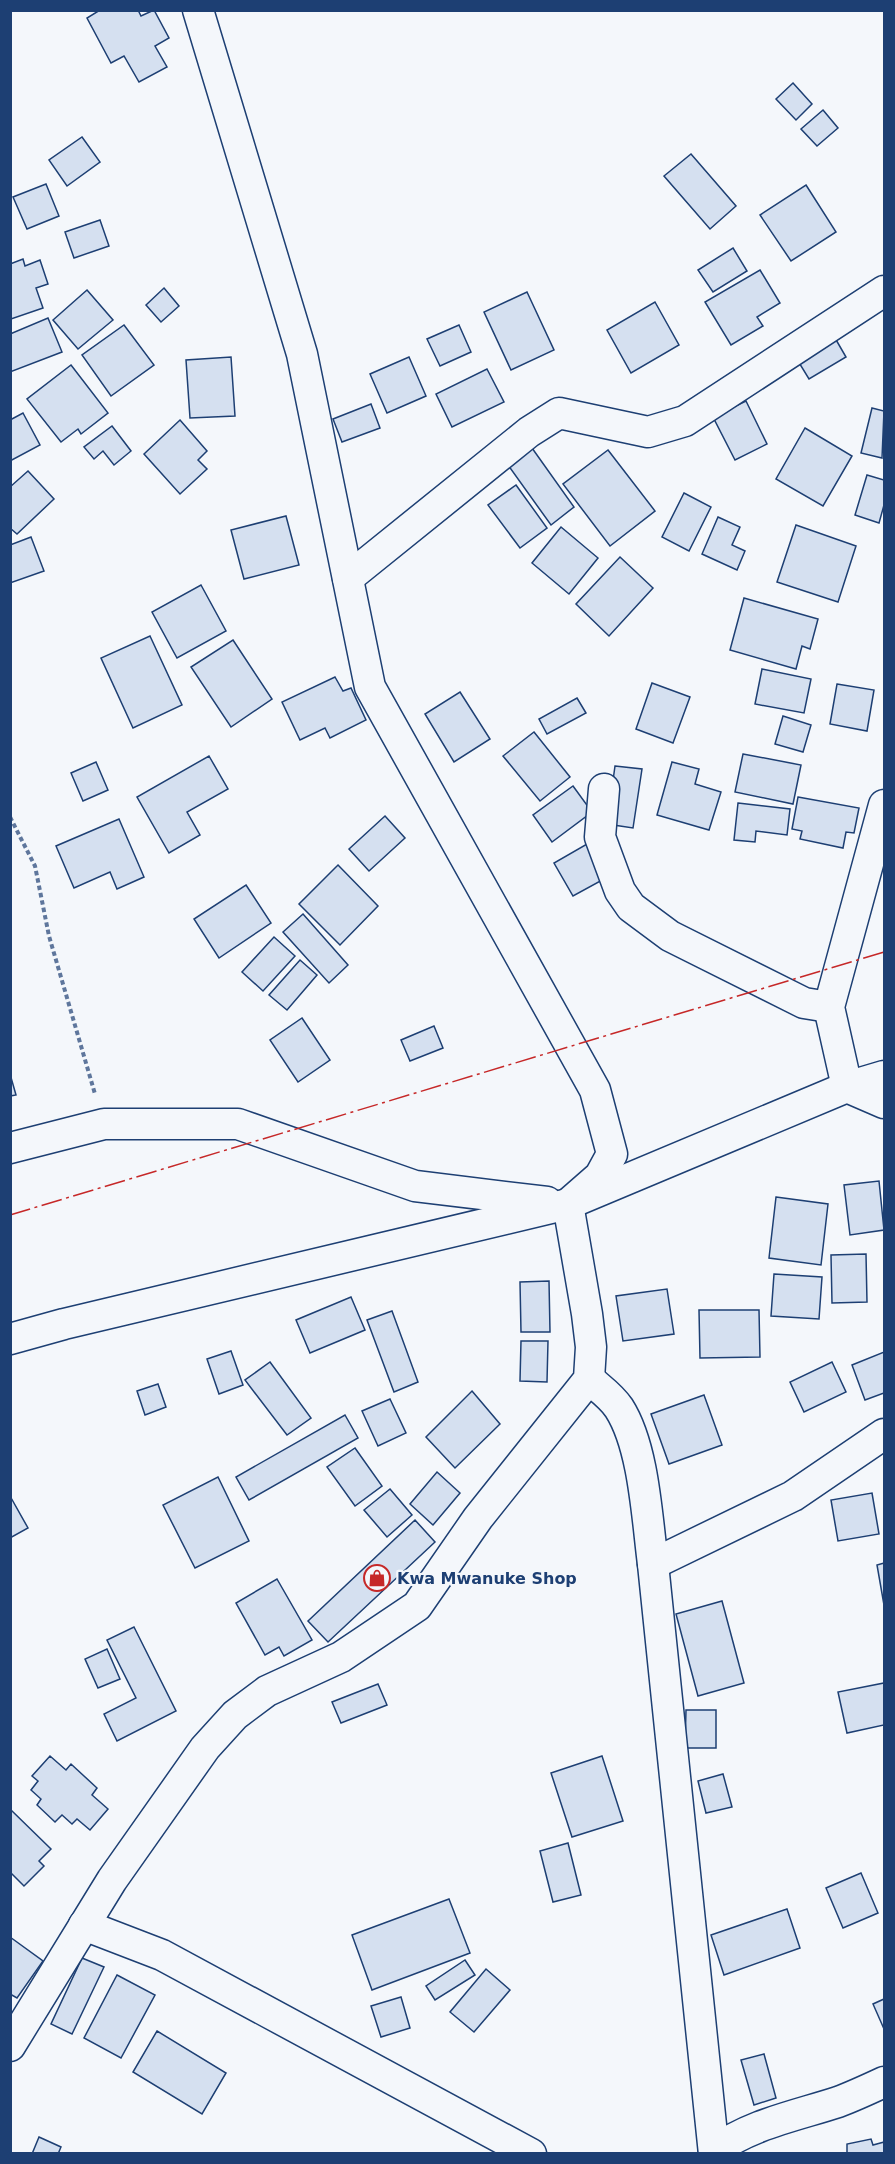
<svg xmlns="http://www.w3.org/2000/svg" width="895" height="2164" font-family="'DejaVu Sans',sans-serif">
<rect width="100%" height="100%" fill="#f4f7fb"/>
<g fill="#d5e0f0" stroke="#1d3f73" stroke-width="1.5">
<polygon points="100,10 138,10 141,16 154,10 169,38 155,46 167,67 139,82 124,56 111,63 87,18"/>
<polygon points="793,83 812,104 796,120 776,99"/>
<polygon points="823,110 838,128 817,146 801,129"/>
<polygon points="82,137 100,162 67,186 49,160"/>
<polygon points="691,154 736,206 710,229 664,176"/>
<polygon points="46,184 59,216 27,229 13,197"/>
<polygon points="806,185 836,232 791,261 760,215"/>
<polygon points="100,220 109,246 74,258 65,232"/>
<polygon points="733,248 747,271 713,292 698,270"/>
<polygon points="23,259 25,266 40,260 48,284 36,288 43,308 11,319 10,264"/>
<polygon points="760,270 780,303 757,317 763,326 731,345 705,302"/>
<polygon points="164,288 179,306 161,322 146,305"/>
<polygon points="87,290 113,320 78,349 53,320"/>
<polygon points="527,292 554,350 511,370 484,312"/>
<polygon points="655,302 679,345 631,373 607,330"/>
<polygon points="48,318 62,352 10,372 10,334"/>
<polygon points="124,325 154,365 111,396 82,355"/>
<polygon points="459,325 471,352 440,366 427,339"/>
<polygon points="835,338 846,357 809,379 798,361"/>
<polygon points="231,357 235,416 190,418 186,360"/>
<polygon points="409,357 426,396 387,413 370,374"/>
<polygon points="71,365 108,413 81,434 78,429 61,442 27,399"/>
<polygon points="487,369 504,402 452,427 436,394"/>
<polygon points="746,401 767,444 735,460 713,417"/>
<polygon points="371,404 380,428 342,442 333,419"/>
<polygon points="872,408 884,411 882,458 861,453"/>
<polygon points="23,413 40,445 10,461 10,420"/>
<polygon points="180,420 207,451 198,460 207,469 180,494 144,454"/>
<polygon points="112,426 131,451 114,465 103,451 94,459 84,447"/>
<polygon points="805,428 852,456 823,506 776,479"/>
<polygon points="532,448 574,507 551,525 508,465"/>
<polygon points="608,450 655,511 610,546 563,484"/>
<polygon points="28,471 54,499 17,534 10,528 10,487"/>
<polygon points="867,475 884,480 884,505 879,523 855,515"/>
<polygon points="516,485 547,528 520,548 488,505"/>
<polygon points="684,493 711,507 689,551 662,537"/>
<polygon points="286,516 299,565 244,579 231,530"/>
<polygon points="718,517 740,527 732,545 745,551 737,570 702,554"/>
<polygon points="796,525 856,546 838,602 777,582"/>
<polygon points="561,527 598,558 569,594 532,563"/>
<polygon points="31,537 44,571 10,583 10,545"/>
<polygon points="620,557 653,588 609,636 576,604"/>
<polygon points="201,585 226,631 177,658 152,612"/>
<polygon points="744,598 818,619 810,649 802,646 796,669 730,650"/>
<polygon points="150,636 182,705 133,728 101,658"/>
<polygon points="233,640 272,699 231,727 191,667"/>
<polygon points="762,669 811,679 804,713 755,704"/>
<polygon points="335,677 343,691 351,688 366,720 330,738 325,728 300,740 282,702"/>
<polygon points="652,683 690,697 673,743 636,729"/>
<polygon points="837,684 874,690 867,731 830,724"/>
<polygon points="460,692 490,739 454,762 425,714"/>
<polygon points="577,698 586,713 547,734 539,719"/>
<polygon points="783,716 811,725 803,752 775,744"/>
<polygon points="534,732 570,777 540,801 503,756"/>
<polygon points="743,754 801,765 793,804 735,792"/>
<polygon points="209,756 228,789 187,812 200,835 169,853 137,797"/>
<polygon points="96,762 108,790 83,801 71,773"/>
<polygon points="672,762 699,769 695,784 721,792 709,830 657,815"/>
<polygon points="615,766 642,769 633,828 607,824"/>
<polygon points="573,786 592,812 552,842 533,815"/>
<polygon points="798,797 859,808 854,833 846,832 843,848 800,839 802,831 792,829"/>
<polygon points="738,803 790,809 787,835 756,831 755,842 734,840"/>
<polygon points="385,816 405,838 369,871 349,849"/>
<polygon points="119,819 144,877 117,889 110,872 74,888 56,846"/>
<polygon points="587,844 606,878 573,896 554,863"/>
<polygon points="338,865 378,906 340,945 299,904"/>
<polygon points="246,885 271,923 219,958 194,919"/>
<polygon points="303,914 348,965 329,983 283,932"/>
<polygon points="274,937 295,956 263,991 242,972"/>
<polygon points="300,960 317,975 287,1010 269,995"/>
<polygon points="302,1018 330,1060 298,1082 270,1040"/>
<polygon points="434,1026 443,1048 410,1061 401,1040"/>
<polygon points="10,1074 16,1095 10,1096"/>
<polygon points="879,1181 884,1230 850,1235 844,1185"/>
<polygon points="776,1197 828,1204 821,1265 769,1258"/>
<polygon points="866,1254 867,1302 832,1303 831,1255"/>
<polygon points="774,1274 822,1277 819,1319 771,1316"/>
<polygon points="549,1281 550,1332 521,1332 520,1282"/>
<polygon points="667,1289 674,1334 623,1341 616,1296"/>
<polygon points="351,1297 365,1330 310,1353 296,1320"/>
<polygon points="699,1310 759,1310 760,1357 700,1358"/>
<polygon points="392,1311 418,1382 394,1392 367,1320"/>
<polygon points="521,1341 548,1341 547,1382 520,1381"/>
<polygon points="231,1351 243,1385 219,1394 207,1359"/>
<polygon points="884,1352 884,1393 865,1400 852,1365"/>
<polygon points="270,1362 311,1418 287,1435 245,1380"/>
<polygon points="832,1362 846,1392 804,1412 790,1382"/>
<polygon points="158,1384 166,1407 145,1415 137,1391"/>
<polygon points="472,1391 500,1424 455,1468 426,1437"/>
<polygon points="704,1395 722,1445 669,1464 651,1414"/>
<polygon points="390,1399 406,1433 378,1446 362,1411"/>
<polygon points="345,1415 358,1438 249,1500 236,1477"/>
<polygon points="355,1448 382,1486 355,1506 327,1467"/>
<polygon points="437,1472 460,1493 433,1525 410,1504"/>
<polygon points="218,1477 249,1541 195,1568 163,1505"/>
<polygon points="390,1489 412,1515 387,1537 364,1510"/>
<polygon points="872,1493 879,1534 838,1541 831,1500"/>
<polygon points="10,1496 28,1528 10,1538"/>
<polygon points="415,1520 435,1542 328,1642 308,1621"/>
<polygon points="884,1563 884,1605 877,1565"/>
<polygon points="277,1579 312,1640 284,1656 279,1647 265,1655 236,1603"/>
<polygon points="722,1601 744,1683 698,1696 676,1614"/>
<polygon points="134,1627 176,1711 117,1741 104,1714 136,1698 107,1640"/>
<polygon points="107,1649 120,1679 98,1688 85,1659"/>
<polygon points="884,1683 884,1725 847,1733 838,1692"/>
<polygon points="378,1684 387,1705 341,1723 332,1702"/>
<polygon points="686,1710 716,1710 716,1748 685,1748"/>
<polygon points="50,1756 66,1770 71,1764 97,1788 92,1795 108,1809 90,1830 77,1819 72,1824 62,1815 55,1822 37,1805 41,1799 31,1790 38,1781 32,1776"/>
<polygon points="602,1756 623,1821 572,1837 551,1773"/>
<polygon points="723,1774 732,1807 706,1813 698,1781"/>
<polygon points="11,1810 51,1849 39,1861 44,1866 24,1886 10,1872"/>
<polygon points="568,1843 581,1895 553,1902 540,1851"/>
<polygon points="861,1873 878,1913 843,1928 826,1888"/>
<polygon points="449,1899 470,1953 372,1990 352,1935"/>
<polygon points="787,1909 800,1948 724,1975 711,1935"/>
<polygon points="10,1937 43,1961 17,1998 10,1994"/>
<polygon points="82,1958 104,1967 72,2034 51,2024"/>
<polygon points="465,1960 475,1975 435,2000 426,1986"/>
<polygon points="486,1969 510,1990 474,2032 450,2012"/>
<polygon points="117,1975 155,1995 121,2058 84,2038"/>
<polygon points="401,1997 410,2028 381,2037 371,2006"/>
<polygon points="884,1999 884,2029 873,2004"/>
<polygon points="157,2031 226,2073 202,2114 133,2072"/>
<polygon points="764,2054 776,2098 754,2105 741,2060"/>
<polygon points="39,2137 61,2147 58,2154 32,2154"/>
<polygon points="871,2139 873,2145 884,2142 884,2154 847,2154 847,2144"/>
</g>
<g fill="none" stroke-linecap="round" stroke-linejoin="round">
<defs>
<g id="street">
<polyline points="348,578 529,432 559,413 648,432 685,421 884,291"/>
<polyline points="604,789 600,837 620,891 631,907 670,936 804,1003 829,1007"/>
<polyline points="884,805 829,1007 847,1087 884,1103"/>
<polyline points="10,1148 104,1124 238,1124 415,1186 547,1202"/>
<polyline points="10,1339 64,1324 568,1204 847,1087 884,1076"/>
<path d="M 589,1379 C 599,1388 611,1396 619,1408 C 644,1447 647,1518 653,1564 L 714,2154"/>
<polyline points="653,1564 793,1496 884,1434"/>
<polyline points="84,1925 162,1955 531,2154"/>
<polyline points="10,2046 112,1880 205,1748 235,1715 267,1691 341,1657 417,1606 478,1518 589,1379 591,1347 587,1314 568,1204 600,1176 612,1154 595,1090 370,687 302,354 198,10"/>
<path d="M 714,2151 C 751,2124 795,2116 838,2102 C 854,2096 869,2089 884,2082"/>
</g>
</defs>
<use href="#street" stroke="#1d3f73" stroke-width="33"/>
<polyline stroke="#5e769c" stroke-width="4" stroke-dasharray="4.5 3" stroke-linecap="butt" points="10,817 35,866 49,936 95,1094"/>
<use href="#street" stroke="#f4f7fb" stroke-width="30"/>
<polyline stroke="#c62828" stroke-width="1.5" stroke-dasharray="21 4.5 3 4.5" stroke-linecap="butt" points="10,1215 884,952"/>
</g>
<defs>
<symbol id="shop-ring" viewBox="-11 -11 22 22"><circle r="9.5" fill="#f4f7fb" stroke="#c62828" stroke-width="1.5"/><path d="M-5-2.5h2.3a2.7 3.5 0 0 1 5.4 0H5L5.5 6h-11ZM-1.5-2.5h3a1.5 2.3 0 0 0-3 0Z" fill="#c62828"/></symbol>
</defs>
<g fill-rule="evenodd">
<use href="#shop-ring" x="362" y="1563" width="30" height="30"/>
</g>
<g text-anchor="middle" dominant-baseline="central" stroke-width="4.5" stroke-linejoin="round" paint-order="stroke">
<g font-size="16" font-weight="bold" fill="#1d3f73" stroke="#f4f7fb" text-anchor="start">
<text x="397" y="1578">Kwa Mwanuke Shop</text>
</g>
</g>
<rect width="895" height="2164" fill="none" stroke="#1d3f73" stroke-width="24"/>
</svg>
